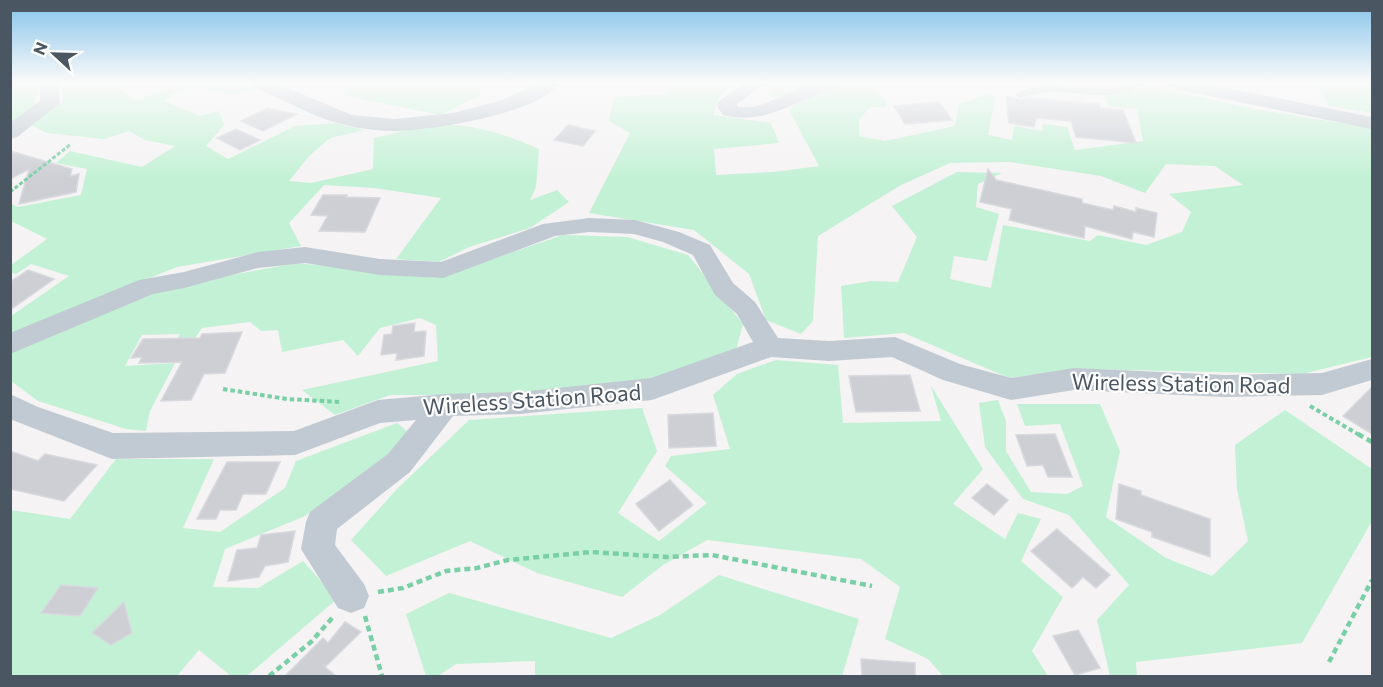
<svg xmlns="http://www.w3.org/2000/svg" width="1383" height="687" font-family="Commissioner,sans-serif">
<rect width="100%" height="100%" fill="#f5f3f3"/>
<g fill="#c3f1d5">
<polygon points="10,83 40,84 31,112 10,124"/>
<path d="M 63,83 L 88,83 L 92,86 L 121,83 L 120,90 L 137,100 L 182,83 L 232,83 L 257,88 C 251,90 244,93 238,94 C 207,95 194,77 164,101 L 200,116 L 219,111 L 224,125 L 206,146 L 228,159 L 295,126 L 335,123 L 365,130 L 330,138 L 309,156 L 289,181 L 311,183 L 373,169 L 374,138 C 393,134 411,128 430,126 C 467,121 506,134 539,149 L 536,187 L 530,200 L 557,190 L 569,202 L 530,228 L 469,247 L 439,262 L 396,259 L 441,198 L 374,188 L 324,185 L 289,223 L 301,246 L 177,267 L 11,334 L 11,316 L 69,276 L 31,264 L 16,274 L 11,273 L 11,265 L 47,239 L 11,221 L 11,204 L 18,207 L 81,195 L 87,169 L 56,163 L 70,151 L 142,167 L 175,146 L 145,140 L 129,131 L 104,139 L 47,133 L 31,125 L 63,101 Z"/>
<polygon points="356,83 486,83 480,88 481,95 440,115 342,95"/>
<path d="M 669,83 L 736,83 L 720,96 L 713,115 L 771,123 L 779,143 L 714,149 L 716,175 L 774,172 L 819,166 L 789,110 C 815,87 835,83 869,83 L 887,101 L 885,107 L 870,107 L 859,120 L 859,136 L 885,141 L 955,126 L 959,104 L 989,93 L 995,97 L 988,135 L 1012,140 L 1014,126 L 1042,131 L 1043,124 L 1067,127 L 1075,150 L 1143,141 L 1137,109 L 1107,106 L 1105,95 L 1154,87 L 1260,110 L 1372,128 L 1372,357 L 1302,374 L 1079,369 L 1009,378 L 904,333 L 844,338 L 841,286 L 871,281 L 898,282 L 917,237 L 892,206 L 957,172 L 1002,173 L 978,184 L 976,207 L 999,214 L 987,261 L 954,256 L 950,279 L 991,288 L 1003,225 L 1090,241 L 1098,235 L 1146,245 L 1182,232 L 1191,212 L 1169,194 L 1243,185 L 1215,166 L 1166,164 L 1145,193 L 1101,176 L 1010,162 L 950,163 L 901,185 L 818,236 L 813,321 L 801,334 L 766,320 L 749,274 L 694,230 L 589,213 L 630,133 L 609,121 L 614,97 L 665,94 Z"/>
<polygon points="774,83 806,83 775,99 767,94"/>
<polygon points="1315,83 1372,83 1372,113 1329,106"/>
<polygon points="563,235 627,237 688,255 743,324 736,350 644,382 522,395 390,395 335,415 302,390 438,361 436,325 420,318 380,328 358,356 343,340 282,352 278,330 261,331 250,322 202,328 185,353 170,356 180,334 142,335 125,366 175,363 150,411 146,431 126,429 38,401 11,381 11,350 135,297 231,275 297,263 437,278"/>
<polygon points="776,360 838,365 843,423 941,421 931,386 983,469 953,504 1005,539 1018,513 1041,519 1021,561 1063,597 1032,651 1048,676 943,676 928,659 885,639 900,587 861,559 707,540 663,565 622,597 537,573 470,541 386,576 351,540 396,490 469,420 642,408 657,451 618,513 659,541 707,503 665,466 671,456 730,449 713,395 737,374"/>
<polygon points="998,400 1006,421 1006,451 1031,492 1067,494 1083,486 1060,424 1025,426 1017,404 1100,404 1120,451 1106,517 1166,558 1212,576 1248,541 1237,489 1235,445 1285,410 1372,469 1372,521 1302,643 1136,662 1137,676 1110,676 1097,620 1129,585 1069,515 1023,499 985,447 979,403"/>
<polygon points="397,423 412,435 361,478 303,517 225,549 213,587 258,588 303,561 337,599 247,676 231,676 199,650 177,676 11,676 11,510 70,519 116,459 214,459 183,528 220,532 285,488 296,461"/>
<polygon points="719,575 859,619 842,676 535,676 535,661 456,664 438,676 426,676 406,614 449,593 611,638 660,615"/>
</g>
<g fill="#cdcfd5" stroke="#d7d9de" stroke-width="1.5">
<polygon points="1006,96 1021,100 1027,98 1099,104 1100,108 1123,110 1136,143 1076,137 1071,121 1036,118 1034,127 1009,123"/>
<polygon points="939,102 952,120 905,124 894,106"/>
<polygon points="267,108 297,114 263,131 241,121"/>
<polygon points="568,125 595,131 583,146 554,140"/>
<polygon points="236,129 260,140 240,150 217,138"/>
<polygon points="10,151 72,169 70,176 79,174 76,192 19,204 29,169 10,179"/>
<polygon points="988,169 996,180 1082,199 1082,203 1113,210 1114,206 1136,212 1136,208 1157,213 1154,237 1133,232 1132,239 1085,226 1084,238 1009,220 1012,209 980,202"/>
<polygon points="323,195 347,195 346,197 380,198 365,232 319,231 328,216 311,215"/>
<polygon points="28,270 54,279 10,310 10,282"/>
<polygon points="415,323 414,332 426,331 424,356 396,360 397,353 381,355 384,335 392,334 393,326"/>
<polygon points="242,332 225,373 204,374 191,400 161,401 182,362 139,363 142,357 131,358 143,339 200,338 202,334"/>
<polygon points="910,375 920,411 856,412 849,376"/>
<polygon points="1372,387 1372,434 1343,416"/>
<polygon points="713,413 716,446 669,448 668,415"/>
<polygon points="1055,434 1072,477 1048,477 1043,465 1027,466 1016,435"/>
<polygon points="10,451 38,461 45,454 97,465 64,501 10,489"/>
<polygon points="227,462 280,462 266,494 243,494 236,510 220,510 216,519 197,519"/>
<polygon points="670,480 693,505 659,531 636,504"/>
<polygon points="987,484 1008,500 994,515 972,498"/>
<polygon points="1119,484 1141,491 1141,495 1210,519 1210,557 1152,537 1152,532 1116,519"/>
<polygon points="1057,529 1110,575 1096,588 1083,577 1072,588 1031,551"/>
<polygon points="295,531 288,562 265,566 259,577 228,581 237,550 257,548 261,535"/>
<polygon points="61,585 98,588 80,616 41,613"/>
<polygon points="124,602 132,633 111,645 92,633"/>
<polygon points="345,622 361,632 325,667 336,676 285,676 323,638 328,643"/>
<polygon points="1078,630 1100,668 1075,675 1053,636"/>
<polygon points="861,659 915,663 915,676 862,676"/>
</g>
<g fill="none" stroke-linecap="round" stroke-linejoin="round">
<polyline stroke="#7ad0a6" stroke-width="3" stroke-dasharray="4 2" stroke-linecap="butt" points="10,192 71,144"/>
<g stroke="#7ad0a6" stroke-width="4" stroke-dasharray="4.5 3" stroke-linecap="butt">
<polyline points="223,389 287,399 341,402"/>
<polyline points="1310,406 1361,436"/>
</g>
<g stroke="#7ad0a6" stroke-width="4.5" stroke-dasharray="6 4" stroke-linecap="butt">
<polyline points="1358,434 1372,442"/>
<polyline points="378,592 403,588 446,571 477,568 508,560 591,552 667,557 712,555 872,586"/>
<polyline points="365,616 382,676"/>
<polyline points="1329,662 1372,580"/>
<polyline points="269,676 311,642 333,617"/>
</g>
<path fill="#c1cad2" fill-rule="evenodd" d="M 1132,83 L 1147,83 C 1120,102 1083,92 1053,92 C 1041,92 1031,95 1020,98 L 1015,95 C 1039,77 1077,90 1104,89 C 1114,89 1123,86 1132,83 Z"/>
<g fill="#c1cad2" fill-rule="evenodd">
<polygon points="40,83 58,83 60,103 17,137 10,139 10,123 40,101"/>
<path d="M 250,83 L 276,83 L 352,115 L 394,119 L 453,113 L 503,100 L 538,83 L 560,83 C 539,114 432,130 396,131 C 379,131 362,129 346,125 C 313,118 284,99 253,87 Z"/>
<path d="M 744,83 L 766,83 L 737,104 L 737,106 C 764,112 785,90 810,84 C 819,81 830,83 839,83 L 836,87 C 798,100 765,126 723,115 L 717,106 L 719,101 Z"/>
<polygon points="1166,83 1203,83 1372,117 1372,129 1175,89 1169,87"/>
<polygon points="589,218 635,220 679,232 710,245 733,283 755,302 778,338 829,341 895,337 960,364 1011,378 1074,368 1225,375 1322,373 1372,359 1372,380 1322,395 1225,397 1074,390 1011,400 943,380 892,357 829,361 771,357 652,400 520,414 453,416 410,472 337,529 335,545 364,584 369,596 364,608 351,613 338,608 301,549 306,522 310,512 388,454 416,420 380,423 295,455 112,459 10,419 10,394 38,407 113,433 294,431 378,400 445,394 520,392 651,378 753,342 737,314 715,295 693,255 663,242 634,234 589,232 555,236 443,278 380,275 305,263 258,268 184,288 153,294 10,354 10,333 139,280 184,272 258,252 305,247 380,259 441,262 543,224"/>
</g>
</g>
<linearGradient id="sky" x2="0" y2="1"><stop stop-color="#85c3ea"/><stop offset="0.46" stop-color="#fafafa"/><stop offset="1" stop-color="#fafafa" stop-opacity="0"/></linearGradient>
<rect width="1383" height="179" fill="url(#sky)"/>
<g text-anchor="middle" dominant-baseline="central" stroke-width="4.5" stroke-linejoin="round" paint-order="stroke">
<g font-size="22" fill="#4a5661" stroke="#fff">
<text transform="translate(1181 383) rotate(1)">Wireless Station Road</text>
<text transform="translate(532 399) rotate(-4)">Wireless Station Road</text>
</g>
</g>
<rect width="1383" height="687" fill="none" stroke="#4a5661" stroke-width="24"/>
<g transform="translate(54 54) rotate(292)" stroke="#ffffff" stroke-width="4.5" paint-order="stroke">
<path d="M0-4.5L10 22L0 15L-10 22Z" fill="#4a5661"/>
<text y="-9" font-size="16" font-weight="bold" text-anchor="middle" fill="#4a5661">N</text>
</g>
</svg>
